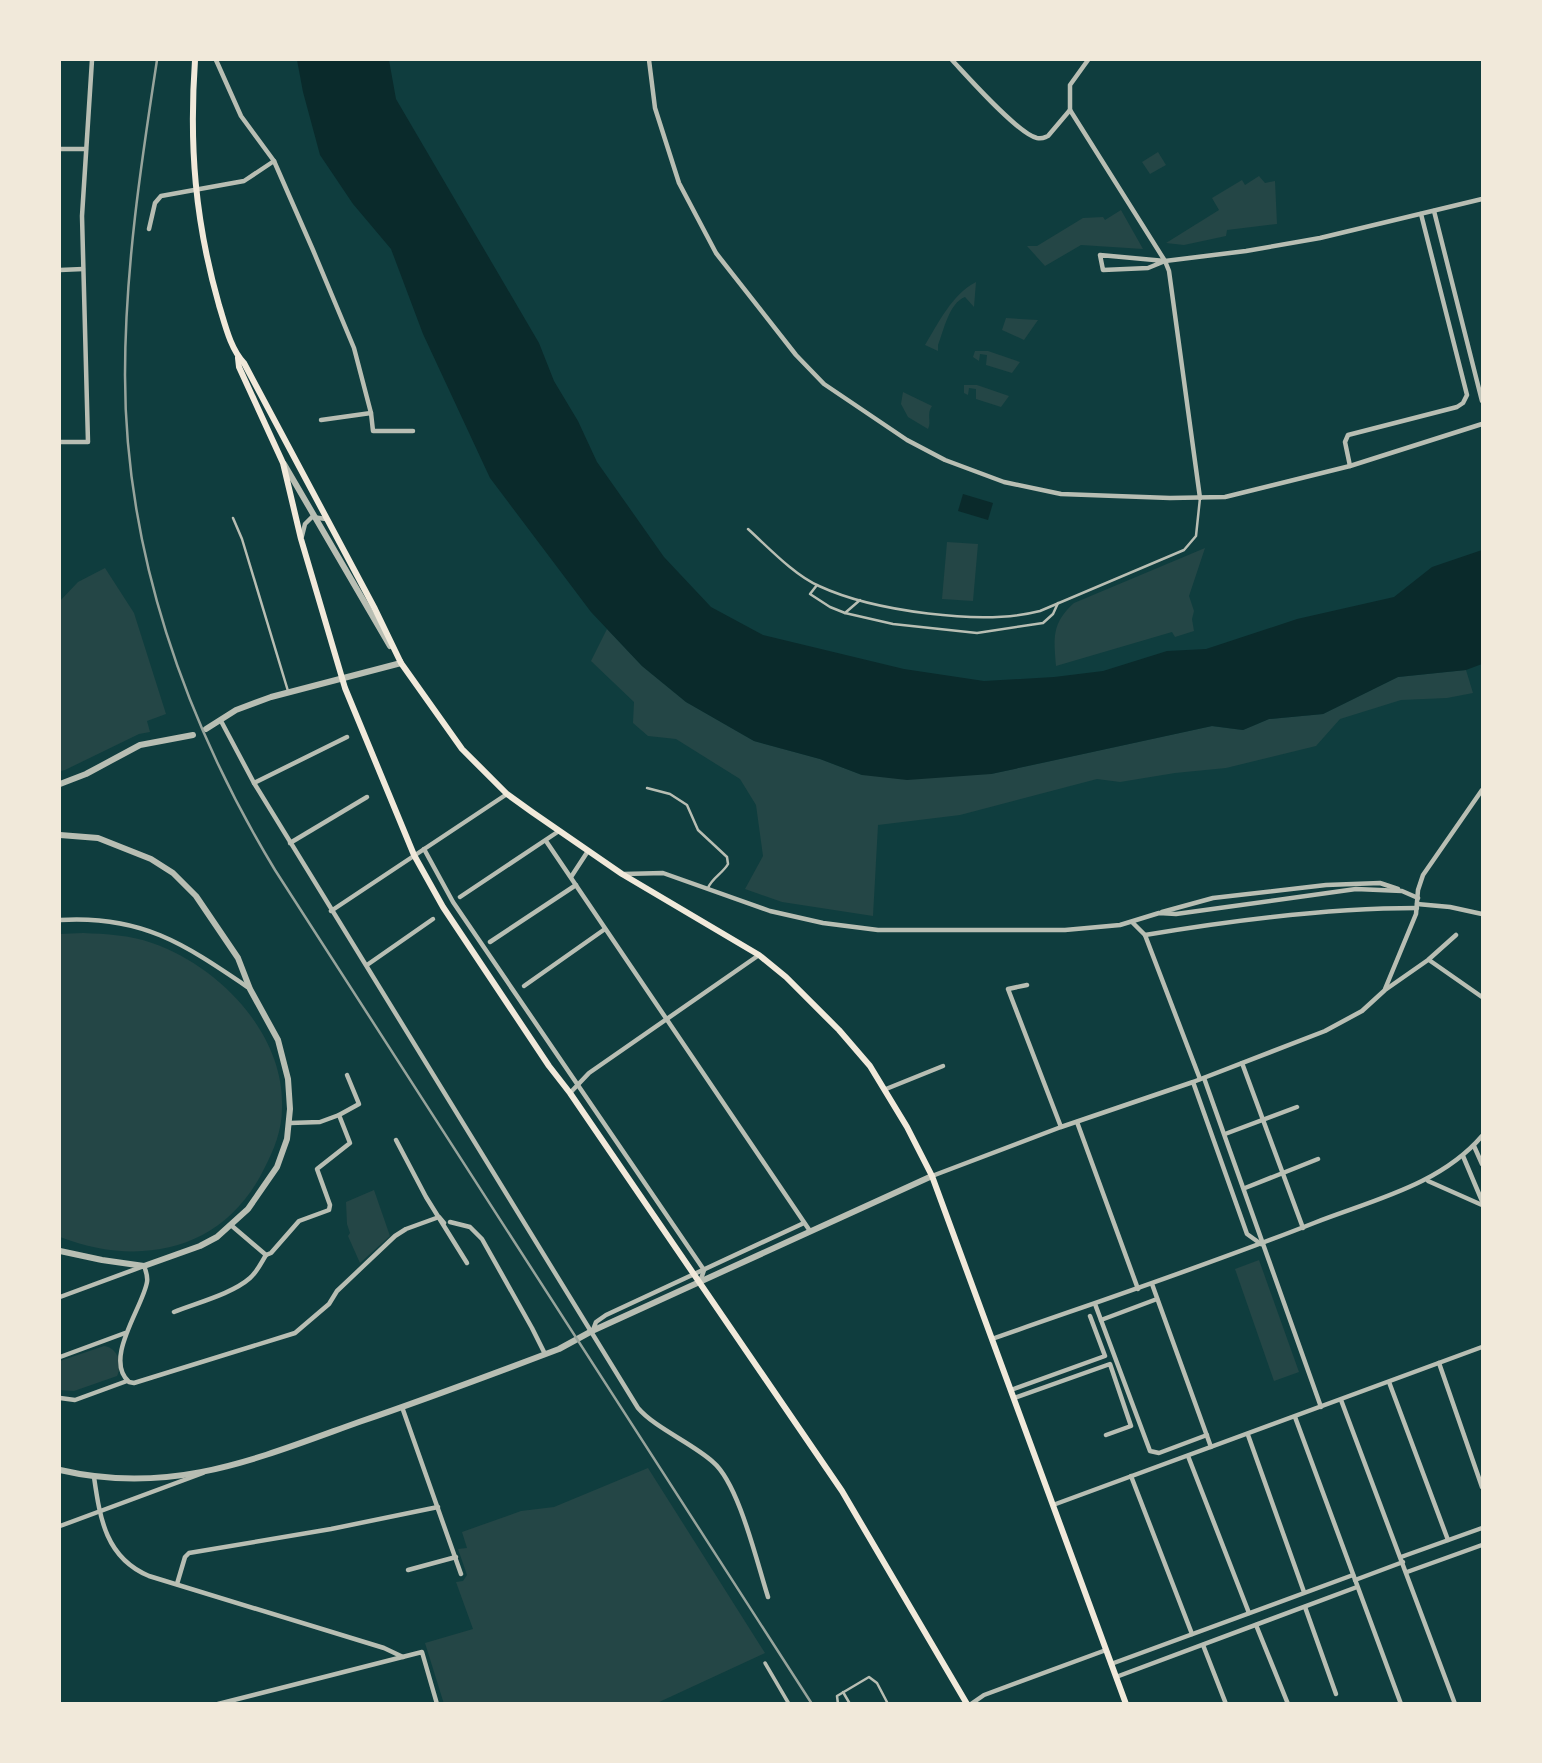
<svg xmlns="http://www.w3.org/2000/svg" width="1542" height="1763" font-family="'PT Sans Narrow',sans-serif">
<rect width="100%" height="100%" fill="#0f3d3e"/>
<g fill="#244646">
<polygon points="1158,152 1166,165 1150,174 1142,162"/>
<polygon points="1259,176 1265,183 1275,181 1277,224 1227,230 1226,236 1184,245 1166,243 1219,210 1212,198 1242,180 1245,185"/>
<polygon points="1121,210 1143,249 1081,245 1045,266 1027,246 1037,246 1083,218 1103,217 1105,220"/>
<path d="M 976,282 L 974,307 L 965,297 C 949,303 944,330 938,345 L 938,351 L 925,345 C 938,324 952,294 976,282 Z"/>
<polygon points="1006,318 1038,320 1024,340 1002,330"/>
<polygon points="975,351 988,351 1020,362 1012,373 986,365 987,355 980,354 979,361 973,357"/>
<polygon points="964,385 977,385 1009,396 1001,407 976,399 976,389 969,388 968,395 964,393"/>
<path d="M 903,392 L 932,406 C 926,414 932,422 928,429 L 908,417 L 901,404 Z"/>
<polygon points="947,542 978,544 973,601 942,599"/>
<path d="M 1205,548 L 1189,596 L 1194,611 L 1192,619 L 1194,631 L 1175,637 L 1172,632 L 1056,666 C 1054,638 1051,624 1074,603 Z"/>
<polygon points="105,568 134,613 166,714 147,721 150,732 139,734 65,770 60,771 60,601 78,582"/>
<polygon points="607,629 642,666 686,702 754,741 820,759 862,775 991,774 1212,726 1243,730 1269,719 1323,714 1398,677 1466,670 1473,693 1447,698 1401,700 1340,719 1316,746 1226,768 1175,773 1120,782 1097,779 960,815 878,825 873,916 782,902 745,889 763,856 756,805 740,779 676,739 648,736 633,723 634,702 591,661"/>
<path d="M 83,933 C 106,934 130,935 152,943 C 219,966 285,1034 282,1108 C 282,1130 274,1150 264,1169 C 224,1251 140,1268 60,1237 L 60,934 Z"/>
<polygon points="374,1190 390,1236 360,1263 348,1236 350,1233 347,1224 346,1202"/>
<polygon points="1259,1260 1299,1372 1274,1381 1235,1269"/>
<path d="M 104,1346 C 118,1348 123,1364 117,1376 L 74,1391 L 60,1390 L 60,1361 Z"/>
<polygon points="648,1468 765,1653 657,1703 444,1704 425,1643 473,1629 456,1582 463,1581 467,1575 458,1549 467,1548 462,1532 521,1511 554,1507"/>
</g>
<g fill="#0a2a2b">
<polygon points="297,60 389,60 396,99 539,343 554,381 578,421 597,462 664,557 711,607 763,635 904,669 984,681 1054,677 1103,671 1167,651 1206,649 1297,619 1394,597 1432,567 1482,550 1482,664 1466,670 1398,677 1323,714 1269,719 1243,730 1212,726 991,774 907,780 862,775 820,759 754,741 686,702 642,666 591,612 490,478 423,334 391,249 353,204 320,155 303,92"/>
<polygon points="963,494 993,503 988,520 958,511"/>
</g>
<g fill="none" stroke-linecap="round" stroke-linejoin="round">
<g stroke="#b8beb3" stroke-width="2.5">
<polyline points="233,518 242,539 288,691"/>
<path d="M 748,529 C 768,547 794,575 819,586 C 873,611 982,626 1040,611 L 1184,550 L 1196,536 L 1200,498"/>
<polyline points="817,585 810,594 830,607 845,613 860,600"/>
<polyline points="845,613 893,624 977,633 1043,623 1053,614 1058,603"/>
<path d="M 647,788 L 670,794 L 687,805 L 698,830 L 727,857 L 728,864 C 723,873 712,878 708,888"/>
<polyline points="843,1692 850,1704"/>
<polyline points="838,1704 837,1696 869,1677 877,1683 888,1704"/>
</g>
<polyline stroke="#b8beb3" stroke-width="3.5" points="765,1663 789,1704"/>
<g stroke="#b8beb3" stroke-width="4.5">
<polyline points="216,60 241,116 274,161 313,250 354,348 371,413 373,431 413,431"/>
<polyline points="649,60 655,108 679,183 716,253 796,355 824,384 907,440 945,460 1004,482 1061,494 1170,498 1225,497 1350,466 1482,424"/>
<path d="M 952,60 C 967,76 1018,134 1037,138 C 1043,139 1043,138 1048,136 L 1070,110"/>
<polyline points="1088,60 1070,85 1070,110 1165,261 1169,271 1200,498"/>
<polyline points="60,149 86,149"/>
<polyline points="1434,211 1482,401"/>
<polyline points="149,229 155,203 161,196 244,181 274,161"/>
<polyline points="1165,261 1148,268 1103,270 1100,255 1165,261 1246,251 1320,238 1482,199"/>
<polyline points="60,270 83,269"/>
<polyline points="321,420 371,413"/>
<polyline points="60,442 88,442 82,216 92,60"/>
<polyline points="1350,466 1345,442 1348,435 1457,407 1463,403 1467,395 1421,214"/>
<polyline points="302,536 305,524 312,517 326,519"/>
<path d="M 221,721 L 254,783 L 638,1408 C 655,1428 692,1443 713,1462 C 739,1484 757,1563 768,1597"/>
<polyline points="254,783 347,737"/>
<polyline points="546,841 810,1231"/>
<polyline points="290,843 367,797"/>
<polyline points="424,849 453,902 704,1270 700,1282"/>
<polyline points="624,874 663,873 770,911 823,923 878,930 1065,930 1120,925 1159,913 1176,914 1356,889 1402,891 1418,898"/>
<polyline points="571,877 588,851"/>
<polyline points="460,897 559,831"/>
<polyline points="1417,904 1450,907 1482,914"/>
<polyline points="331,911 507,794"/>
<polyline points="1162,912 1213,898 1326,885 1380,883 1398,889"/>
<path d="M 60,920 C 142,915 184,944 249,988"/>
<polyline points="1132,922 1145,935 1200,1079"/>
<path d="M 1145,935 C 1234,920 1326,908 1417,908"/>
<polyline points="490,942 576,885"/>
<polyline points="1429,960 1482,997"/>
<polyline points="367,965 433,919"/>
<polyline points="1027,985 1008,989 1061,1127"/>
<polyline points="524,986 605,929"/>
<polyline points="1385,989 1416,914 1418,890 1423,875 1482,790"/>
<polyline points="1242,1063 1303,1228"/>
<polyline points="1204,1078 1321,1407"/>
<polyline points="1193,1082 1247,1234 1261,1244"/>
<polyline points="886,1089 943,1066"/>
<polyline points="570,1093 589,1073 759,955"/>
<polyline points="1077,1122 1138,1289"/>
<polyline points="290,1123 320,1122 339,1115"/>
<polyline points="1225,1134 1297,1107"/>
<polyline points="396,1140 426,1197 467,1263"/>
<polyline points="1474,1146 1482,1164"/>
<polyline points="1463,1156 1482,1201"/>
<polyline points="932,1176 1061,1127 1193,1082 1325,1031 1362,1011 1385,990 1428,960 1456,935"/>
<polyline points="1428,1181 1482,1205"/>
<polyline points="1245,1188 1318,1159"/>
<polyline points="450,1222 470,1227 482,1239 532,1328 545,1354"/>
<polyline points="266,1255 271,1253 299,1221 329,1210 330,1205 317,1169 350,1143 339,1115 359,1104 347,1075"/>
<polyline points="1152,1284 1211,1447"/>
<path d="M 60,1297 L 144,1266 C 146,1271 148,1276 147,1282 C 143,1307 103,1359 129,1382 L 134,1383 L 295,1333 L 329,1304 L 337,1291 L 395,1236 L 406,1229 L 439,1217 L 444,1223"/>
<polyline points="1095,1304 1150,1451 1159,1453 1207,1435"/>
<path d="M 174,1312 C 196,1303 232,1294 250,1278 C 257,1272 261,1263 266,1255 L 232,1226"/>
<polyline points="1101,1320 1157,1299"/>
<polyline points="593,1330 596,1322 606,1315 804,1223"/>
<path d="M 992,1339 C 1100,1301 1208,1265 1314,1223 C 1373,1200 1440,1185 1482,1136"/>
<polyline points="60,1357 125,1333"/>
<polyline points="1439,1363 1482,1487"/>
<polyline points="1389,1382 1448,1540"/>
<polyline points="1011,1390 1105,1356 1090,1316"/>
<polyline points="60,1398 75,1400 127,1381"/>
<polyline points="1014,1398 1110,1364 1131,1426 1106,1435"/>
<polyline points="1341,1400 1455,1704"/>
<polyline points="402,1407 461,1574"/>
<polyline points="1295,1417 1401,1704"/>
<polyline points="1248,1435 1304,1592"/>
<polyline points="1188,1456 1249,1613"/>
<polyline points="1131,1476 1192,1634"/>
<path d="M 94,1477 C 100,1519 106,1558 149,1576 L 384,1648 L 403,1657"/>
<polyline points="1053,1505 1482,1347"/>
<polyline points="60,1526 203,1473"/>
<polyline points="1401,1557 1482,1528"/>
<polyline points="408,1570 456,1557"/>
<polyline points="1407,1572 1482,1545"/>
<polyline points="1355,1580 1403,1562"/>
<polyline points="177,1584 185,1557 189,1553 331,1529 438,1507"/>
<polyline points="1305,1607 1336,1694"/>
<polyline points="1256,1625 1288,1704"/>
<polyline points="1203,1645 1226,1704"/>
<polyline points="1111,1664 1353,1575"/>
<polyline points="1116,1677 1357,1587"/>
<polyline points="218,1704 422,1652 437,1704"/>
<polyline points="971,1704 984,1695 1106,1650"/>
</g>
<g stroke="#b8beb3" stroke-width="6">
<polyline points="284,464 390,646"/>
<polyline points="206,729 236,710 271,697 401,663 400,661"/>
<polyline points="60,784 86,774 140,745 193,735"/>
<polyline points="60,835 98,838 151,859 173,873 196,896 238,958 250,989 278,1040 288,1079 290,1109 287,1139 277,1167 248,1209 217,1237 200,1246 144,1266 102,1260 60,1251"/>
<path d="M 60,1470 C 171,1496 256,1459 359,1422 C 426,1399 493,1374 559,1349 L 592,1331 L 932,1176"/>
</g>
<g stroke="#f1e9da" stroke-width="6">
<path d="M 195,60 C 189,146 195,221 219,305 C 225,324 230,348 244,363 L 375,609 L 401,663 L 462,749 L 507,794 L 532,812 L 622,874 L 759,955 L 786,977 L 839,1030 L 870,1066 L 907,1127 L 932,1176 L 1126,1704"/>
<polyline points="238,358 239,367 283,463 301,539 345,688 414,855 443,907 549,1066 570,1093 842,1491 967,1704"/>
</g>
<path stroke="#97a49c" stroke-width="2.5" d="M 157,60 C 141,164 125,269 125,375 C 125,551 185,721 275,870 L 812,1704"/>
</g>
<rect width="1542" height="1763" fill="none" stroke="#f1e9da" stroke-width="122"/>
</svg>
